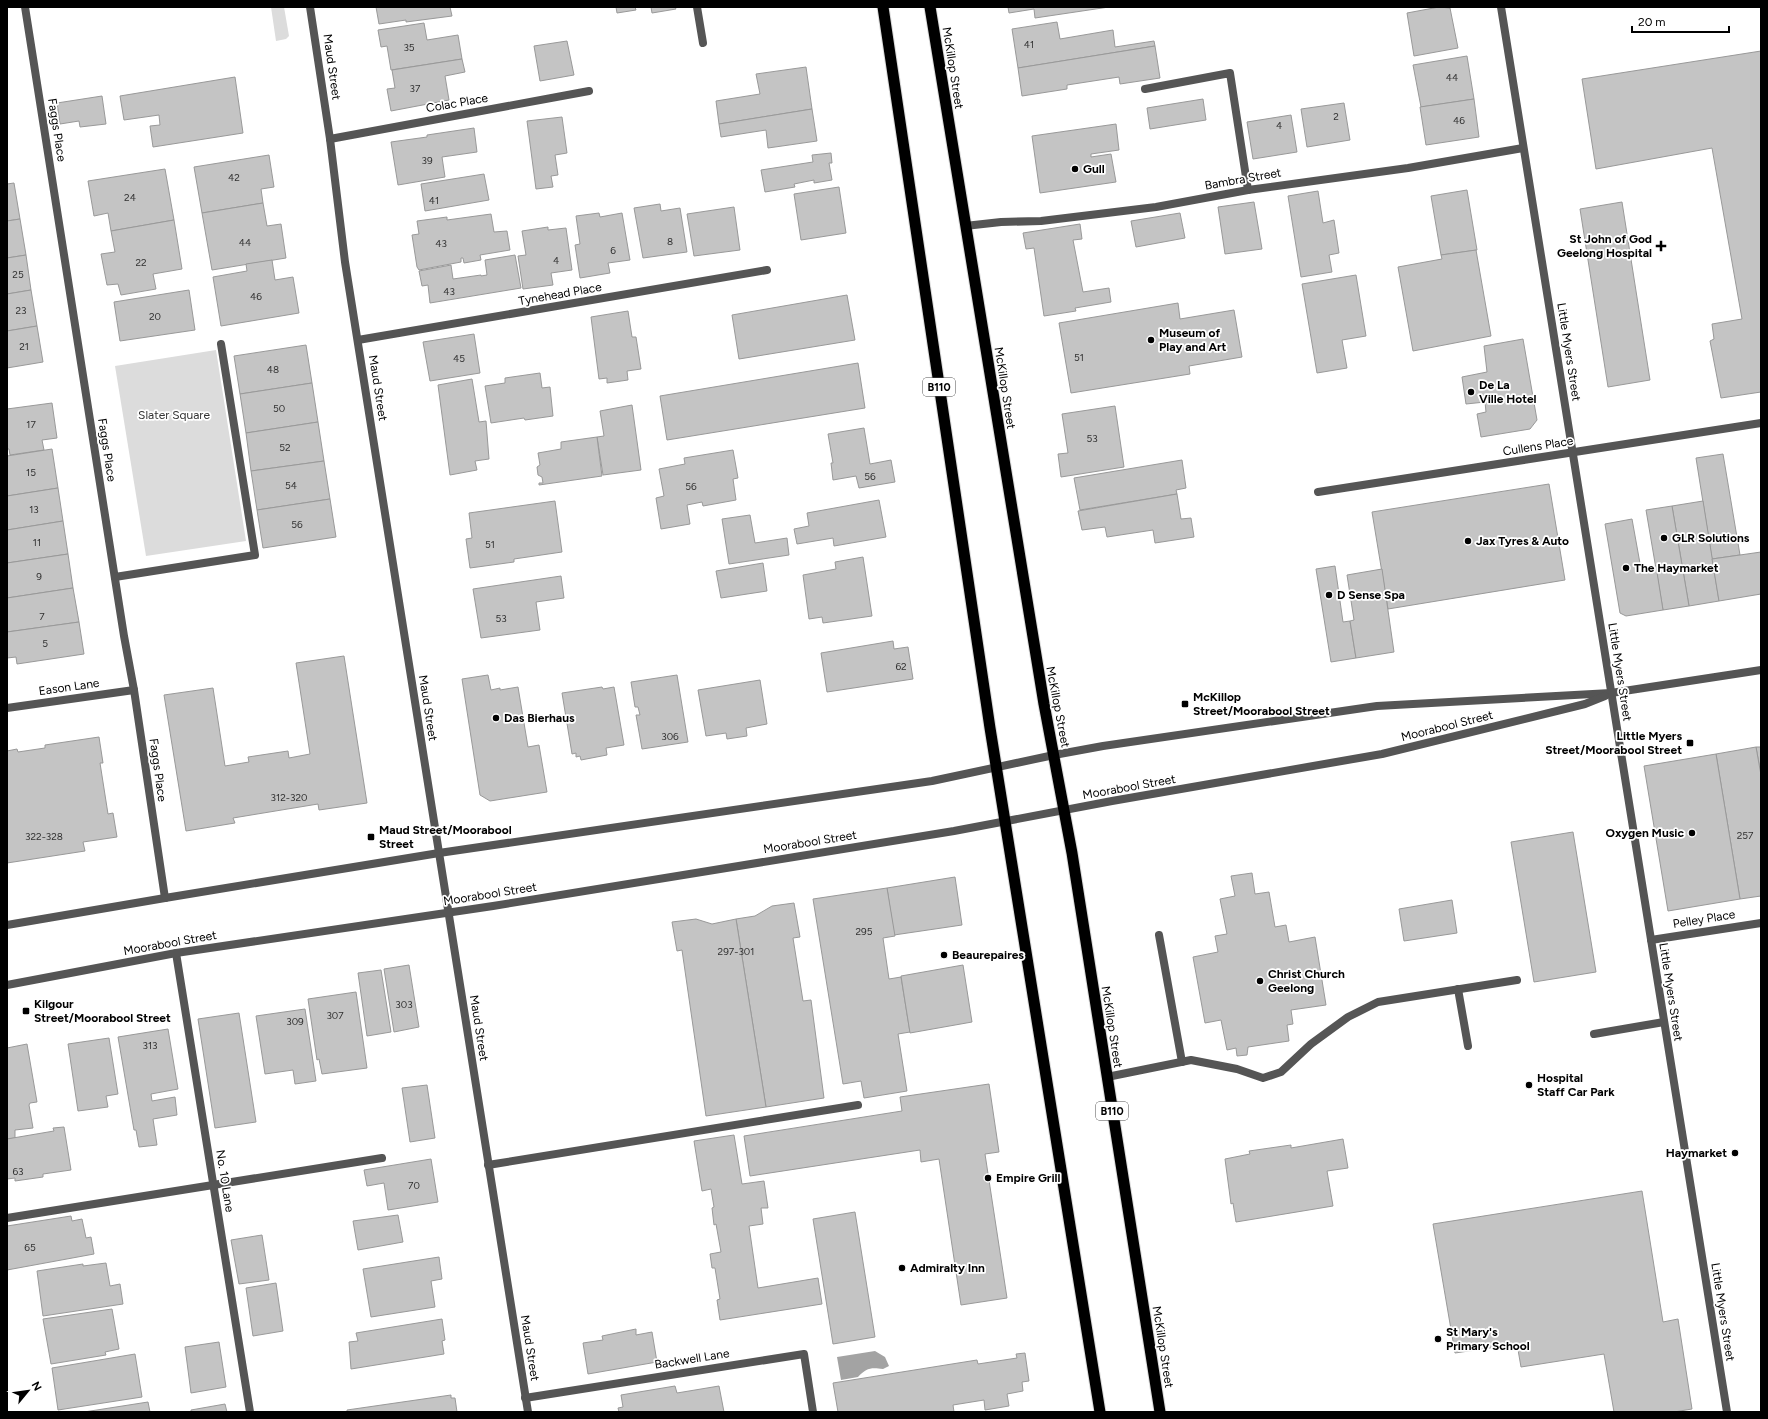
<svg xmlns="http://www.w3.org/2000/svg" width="1768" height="1419" font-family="Figtree,sans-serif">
<rect width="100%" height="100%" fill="#fff"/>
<g fill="#dcdcdc">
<polygon points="271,7 284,7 289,36 286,39 276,41"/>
<polygon points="216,350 246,541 146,556 115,366"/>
</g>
<path fill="#a3a3a3" d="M 875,1351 L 885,1357 L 889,1366 L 883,1369 C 871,1367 866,1368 858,1377 L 841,1380 L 837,1357 Z"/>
<g fill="#c4c4c4" stroke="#999">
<polygon points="376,7 450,7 452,16 406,22 406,20 379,24"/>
<polygon points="616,7 635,7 636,10 617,13"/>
<polygon points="651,7 675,7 676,9 652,13"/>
<polygon points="1008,7 1109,7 1035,18 1034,9 1009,13"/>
<polygon points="1439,7 1450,8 1458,48 1414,56 1407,13"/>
<polygon points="1057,22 1060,39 1113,30 1115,47 1154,41 1155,46 1018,68 1012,29"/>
<polygon points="424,23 427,40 458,35 462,59 391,70 387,46 381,47 378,30"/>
<polygon points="567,41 574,75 540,81 534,46"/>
<polygon points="1155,46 1160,78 1120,84 1119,77 1067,85 1067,89 1022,96 1018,68"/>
<polygon points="1761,51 1761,392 1721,398 1710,341 1714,339 1712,324 1742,319 1712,148 1596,169 1582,79"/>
<polygon points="1467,56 1474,99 1421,107 1413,65"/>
<polygon points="462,59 465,72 445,76 449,100 391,111 387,89 395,88 392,70"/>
<polygon points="806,67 812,109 719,124 716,101 760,94 756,74"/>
<polygon points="235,77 243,133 153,147 150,126 160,125 159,115 124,120 120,96"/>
<polygon points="102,96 106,124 80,127 79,121 60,124 57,103"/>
<polygon points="1203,99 1206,120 1150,129 1147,108"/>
<polygon points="1474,99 1479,137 1426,145 1420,107"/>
<polygon points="1344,103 1350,140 1307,147 1301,109"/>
<polygon points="812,109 817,141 768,148 766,130 721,137 719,124"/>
<polygon points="1291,115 1297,152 1253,159 1247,122"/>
<polygon points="562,117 567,153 555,155 558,175 551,176 553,187 536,189 527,121"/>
<polygon points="1116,124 1119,150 1091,154 1091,157 1111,154 1116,182 1040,193 1032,136"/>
<polygon points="474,128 477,152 442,157 445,177 398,185 391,142 427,137 427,135"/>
<polygon points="831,153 832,163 829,163 832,180 814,183 814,180 794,184 795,187 765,192 761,170 813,162 812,155"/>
<polygon points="269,155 274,187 261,189 263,203 202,213 194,167"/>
<polygon points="165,169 174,220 111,231 108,213 94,216 88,181"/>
<polygon points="484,174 489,200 425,211 421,184"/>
<polygon points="14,183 20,219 7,221 7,184"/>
<polygon points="839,187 846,233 801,240 794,194"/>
<polygon points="1467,190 1477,250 1441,255 1431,196"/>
<polygon points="1318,191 1323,223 1334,220 1339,253 1329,255 1332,272 1301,277 1288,196"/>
<polygon points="1254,202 1262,249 1225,254 1218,207"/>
<polygon points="1622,202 1650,380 1608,387 1580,209"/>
<polygon points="263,203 267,226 281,224 286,258 212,270 202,213"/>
<polygon points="660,204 661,211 680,208 687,252 643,258 634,208"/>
<polygon points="734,207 740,250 694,256 687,214"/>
<polygon points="599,213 600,217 622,213 630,260 608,263 610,273 580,278 575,245 580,244 576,216"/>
<polygon points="1180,213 1185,238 1136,247 1131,221"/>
<polygon points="491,214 494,232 507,231 510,250 480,255 481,260 464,263 463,258 461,258 461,262 419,270 417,267 412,235 419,234 417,221 447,217 447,220"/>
<polygon points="20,219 26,255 7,258 7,221"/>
<polygon points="174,220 182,269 153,274 156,289 121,295 118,284 107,285 101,254 115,252 111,231"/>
<polygon points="1080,224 1082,239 1073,240 1083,292 1109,288 1111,302 1075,308 1076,311 1044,316 1034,248 1026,249 1023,233"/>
<polygon points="548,227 548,230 566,228 572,270 551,273 553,285 523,289 518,256 526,255 522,231"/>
<polygon points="1476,250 1491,336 1413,351 1398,267 1442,259 1441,255"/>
<polygon points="26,255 31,290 7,294 7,258"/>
<polygon points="515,255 521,288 430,303 428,285 422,286 419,271 451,265 453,279 481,275 481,276 487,275 485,260"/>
<polygon points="272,260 275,280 293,277 299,313 221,326 213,277 247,271 246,264"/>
<polygon points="1356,275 1366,336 1342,340 1347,368 1317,373 1302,284"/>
<polygon points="31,290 37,326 7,331 7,294"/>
<polygon points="189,290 195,330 120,341 114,302"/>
<polygon points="847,295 855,340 739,359 732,315"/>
<polygon points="1178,303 1180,319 1234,310 1242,357 1189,366 1190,374 1071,393 1059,323"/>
<polygon points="628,311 632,337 636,337 641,369 627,371 628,380 607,383 607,378 599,379 591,317"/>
<polygon points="37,326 43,362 7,368 7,331"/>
<polygon points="474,334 480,373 430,381 423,342"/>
<polygon points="1523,339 1537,420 1530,429 1481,437 1477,414 1486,412 1485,402 1466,404 1462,377 1487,372 1484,346"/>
<polygon points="306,345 312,383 240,394 234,356"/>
<polygon points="858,363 865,408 667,440 660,396"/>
<polygon points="540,373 542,388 550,387 553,416 525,420 524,418 491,423 485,386 505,383 505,378"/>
<polygon points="472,379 479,422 486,421 489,459 475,461 477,470 450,475 438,385"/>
<polygon points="312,383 318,422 246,433 240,394"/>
<polygon points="52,403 57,438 42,440 44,450 10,455 9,449 7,449 7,409"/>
<polygon points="632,405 641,470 603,475 597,437 604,436 600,411"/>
<polygon points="1115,406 1124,467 1061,477 1058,454 1068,453 1062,414"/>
<polygon points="318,422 324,461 251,471 246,433"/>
<polygon points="864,428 870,464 891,460 895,482 859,488 856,476 833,480 831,463 833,463 828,434"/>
<polygon points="597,437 602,476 539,485 539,483 543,483 542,477 538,475 537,467 540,465 538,453 561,449 561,442"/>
<polygon points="52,449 58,488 7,496 7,456"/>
<polygon points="733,450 738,478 733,479 736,500 703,506 702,502 687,505 690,524 661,529 656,498 664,496 659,469 685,464 684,458"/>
<polygon points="1723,454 1740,555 1712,559 1696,458"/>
<polygon points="1182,460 1186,488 1176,490 1177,494 1080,510 1074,478"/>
<polygon points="324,461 330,499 257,510 251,471"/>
<polygon points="1549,484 1565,580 1388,609 1372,512"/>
<polygon points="58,488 63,521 7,530 7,496"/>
<polygon points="1177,494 1181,519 1191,518 1194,537 1155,543 1153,530 1107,537 1105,527 1082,530 1078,511"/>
<polygon points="330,499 336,537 263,548 257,510"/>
<polygon points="879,500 886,537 834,546 833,538 797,544 794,529 809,526 807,513"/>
<polygon points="555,501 562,552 514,559 514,562 470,568 466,539 472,538 469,513"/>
<polygon points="1703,501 1719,601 1689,606 1672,506"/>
<polygon points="1672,506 1689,606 1663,610 1646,510"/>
<polygon points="750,515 755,543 787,538 789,555 729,564 722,519"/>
<polygon points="1632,519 1641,569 1656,566 1663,610 1626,616 1620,613 1605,524"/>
<polygon points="63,521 68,554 7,563 7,530"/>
<polygon points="1761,552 1761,594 1719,601 1712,559"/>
<polygon points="68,554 73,588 7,598 7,563"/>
<polygon points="863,557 872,616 823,623 822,617 809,619 803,575 836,569 835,562"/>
<polygon points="763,563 767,591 721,598 716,571"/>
<polygon points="1335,566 1343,622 1350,621 1356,658 1331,662 1316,569"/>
<polygon points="1382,569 1394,652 1356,658 1350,621 1354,620 1347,575"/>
<polygon points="561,576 564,598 536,602 540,630 481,638 473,589"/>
<polygon points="73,588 79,622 7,632 7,598"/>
<polygon points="79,622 84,654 17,664 16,657 7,658 7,632"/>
<polygon points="893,641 894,649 908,647 913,679 827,692 821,653"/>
<polygon points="344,656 367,803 319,810 318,804 233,818 235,823 186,831 164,695 213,688 225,766 249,762 248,757 288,751 289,758 310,754 296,663"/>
<polygon points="488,675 491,690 500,688 500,690 518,687 528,747 539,745 547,792 490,801 480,795 462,679"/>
<polygon points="677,675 688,742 642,749 636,715 640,715 638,707 635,707 631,682"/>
<polygon points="760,680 767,724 746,728 747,736 727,739 726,733 706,736 698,690"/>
<polygon points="602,687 603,689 614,687 624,745 606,748 607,755 581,760 580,756 576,757 576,753 572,754 562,693"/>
<polygon points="99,737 103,763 100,763 108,814 113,813 117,837 83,842 85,851 7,863 7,751 17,749 18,752 45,748 45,745"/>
<polygon points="1756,747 1761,747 1761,775"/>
<polygon points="1756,747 1761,775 1761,896 1740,899 1716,754"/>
<polygon points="1716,754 1740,899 1668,911 1644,766"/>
<polygon points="1573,832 1596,972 1534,982 1511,842"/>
<polygon points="1252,873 1255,894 1269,892 1275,927 1286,925 1289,942 1315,937 1326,1005 1291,1010 1293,1024 1287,1025 1289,1041 1248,1047 1247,1055 1237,1056 1236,1048 1227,1050 1221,1020 1205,1023 1193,957 1218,952 1215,936 1227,934 1220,899 1235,896 1231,876"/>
<polygon points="955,877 962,925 894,935 887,888"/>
<polygon points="887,888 895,936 883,938 889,979 901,977 910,1032 898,1034 907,1091 864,1098 861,1081 843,1084 813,899"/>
<polygon points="1452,900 1457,933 1404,941 1399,909"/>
<polygon points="794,903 800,937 793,938 803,1001 811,1000 824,1098 766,1107 736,919 755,916 772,906"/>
<polygon points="696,919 712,924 736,919 766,1107 706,1116 682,950 677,951 672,922"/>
<polygon points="409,965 419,1027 394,1032 384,969"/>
<polygon points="963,965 972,1022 910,1033 901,976"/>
<polygon points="381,970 391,1032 367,1036 358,973"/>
<polygon points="356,992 367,1068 322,1074 319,1059 317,1060 308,999"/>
<polygon points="305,1009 316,1081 295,1084 293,1070 265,1074 256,1016"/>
<polygon points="239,1013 256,1122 215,1128 198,1019"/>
<polygon points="168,1029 178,1089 151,1094 152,1101 175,1097 177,1115 153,1119 157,1145 139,1147 136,1130 134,1130 118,1037"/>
<polygon points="109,1038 118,1094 106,1096 108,1107 78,1111 68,1044"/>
<polygon points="27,1044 37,1102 30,1103 29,1105 33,1128 15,1130 15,1138 7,1139 7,1048"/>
<polygon points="989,1084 999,1152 985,1154 1007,1298 961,1305 939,1159 921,1162 920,1150 750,1176 744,1136 902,1111 900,1097"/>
<polygon points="427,1085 435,1138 410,1142 402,1088"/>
<polygon points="64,1127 71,1170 43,1174 43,1177 15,1181 15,1178 7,1179 7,1139 54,1131 53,1128"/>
<polygon points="734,1135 742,1184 764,1181 768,1208 761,1208 763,1224 749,1226 758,1288 818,1278 822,1304 720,1320 717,1300 720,1299 715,1268 712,1268 710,1254 721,1252 716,1224 714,1225 712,1208 714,1207 711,1189 702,1191 694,1141"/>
<polygon points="1343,1139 1348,1168 1327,1171 1333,1206 1236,1222 1233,1203 1231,1204 1225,1159 1250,1154 1249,1151 1291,1145 1291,1148"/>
<polygon points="431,1159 438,1202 388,1210 384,1183 367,1186 364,1170"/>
<polygon points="1642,1191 1663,1322 1678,1319 1692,1409 1674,1412 1614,1412 1604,1354 1521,1367 1517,1344 1455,1353 1433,1224"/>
<polygon points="855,1212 875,1337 833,1344 813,1219"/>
<polygon points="398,1215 403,1242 358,1250 353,1221"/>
<polygon points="71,1216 72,1221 82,1219 86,1238 91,1237 94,1254 7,1270 7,1226"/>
<polygon points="262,1235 269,1280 239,1284 231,1240"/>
<polygon points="439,1257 442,1279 431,1281 435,1307 371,1317 363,1269"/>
<polygon points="106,1263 110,1286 120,1284 123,1304 43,1316 37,1271 83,1264 83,1266"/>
<polygon points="276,1283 283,1331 253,1336 246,1288"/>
<polygon points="112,1309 119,1349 105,1352 106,1355 51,1364 43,1319"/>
<polygon points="442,1319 445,1340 442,1341 444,1354 351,1369 349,1342 358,1341 356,1333"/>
<polygon points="636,1329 636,1335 652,1332 657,1362 588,1374 583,1343 603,1340 602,1336"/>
<polygon points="219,1342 226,1387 191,1393 185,1347"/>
<polygon points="1025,1353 1029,1381 1022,1382 1023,1391 1007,1394 1009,1406 985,1410 984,1400 953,1405 954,1412 838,1412 833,1383 977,1360 978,1364 1017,1358 1016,1354"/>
<polygon points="135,1354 142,1397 58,1410 52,1368"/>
<polygon points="675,1386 677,1393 719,1386 724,1412 619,1412 618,1408 623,1407 621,1395"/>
<polygon points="451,1395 451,1398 455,1398 457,1412 347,1412 347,1410"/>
<polygon points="148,1402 150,1412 84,1412"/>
<polygon points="225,1404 227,1412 191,1412 191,1410"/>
</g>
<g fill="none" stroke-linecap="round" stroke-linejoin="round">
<defs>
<g id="trunk">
<polyline points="883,7 990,728 1100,1412"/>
<polyline points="930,7 1044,704 1072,853 1160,1412"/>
</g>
</defs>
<use href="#trunk" stroke="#dbdbdb" stroke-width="13"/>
<g stroke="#555" stroke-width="8">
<polyline points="25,7 124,636 134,690 165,898"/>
<polyline points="697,7 703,43"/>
<polyline points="1145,89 1230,73 1248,190"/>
<polyline points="330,139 589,91"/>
<polyline points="965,226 1001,222 1041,221 1156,207 1248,190 1408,168 1523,148"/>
<polyline points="358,340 767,270"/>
<polyline points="1318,492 1761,423"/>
<polyline points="115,577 255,555 221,344"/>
<polyline points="7,708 134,690"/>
<polyline points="1159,935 1182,1062"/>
<polyline points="1651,940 1761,923"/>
<polyline points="176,953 250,1412"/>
<polyline points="1458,989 1468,1046"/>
<polyline points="1594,1034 1664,1022"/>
<polyline points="1107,1077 1191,1060 1237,1069 1263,1078 1281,1072 1311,1044 1348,1017 1378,1002 1517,980"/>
<polyline points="488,1165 858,1105"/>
<polyline points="7,1218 382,1158"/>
<polyline points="525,1398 804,1354 813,1412"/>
</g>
<g stroke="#555" stroke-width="8">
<polyline points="310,7 330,139 345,262 528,1412"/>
<polyline points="1501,7 1727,1412"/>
</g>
<g stroke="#555" stroke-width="8">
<polyline points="7,925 165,898 439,853 932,781 1054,755 1103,746 1377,706 1611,693 1761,670"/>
<polyline points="7,985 176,953 493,906 954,831 1112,801 1382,754 1585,704 1605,696"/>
</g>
<use href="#trunk" stroke="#000" stroke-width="11"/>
</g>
<g fill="#000" stroke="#fff" stroke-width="1.5">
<circle cx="1075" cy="169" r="4"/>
<path d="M1659 240h4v4h4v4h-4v4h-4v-4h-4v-4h4z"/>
<circle cx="1151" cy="340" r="4"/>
<circle cx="1471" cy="392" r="4"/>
<circle cx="1664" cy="538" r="4"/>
<circle cx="1468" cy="541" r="4"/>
<circle cx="1626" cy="568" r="4"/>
<circle cx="1329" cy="595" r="4"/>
<rect x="1181" y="700" width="8" height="8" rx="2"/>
<circle cx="496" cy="718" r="4"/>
<rect x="1686" y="739" width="8" height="8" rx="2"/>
<circle cx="1692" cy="833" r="4"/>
<rect x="367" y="833" width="8" height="8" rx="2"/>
<circle cx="944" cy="955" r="4"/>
<circle cx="1260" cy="981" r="4"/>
<rect x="22" y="1007" width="8" height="8" rx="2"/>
<circle cx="1529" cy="1085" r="4"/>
<circle cx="1735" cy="1153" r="4"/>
<circle cx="988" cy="1178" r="4"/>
<circle cx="902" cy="1268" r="4"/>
<circle cx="1438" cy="1339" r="4"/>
</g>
<g text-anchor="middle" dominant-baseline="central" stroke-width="3.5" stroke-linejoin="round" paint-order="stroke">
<g font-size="10" fill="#313131">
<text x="1029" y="44">41</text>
<text x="409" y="47">35</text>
<text x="1452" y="77">44</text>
<text x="415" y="88">37</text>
<text x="1336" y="116">2</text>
<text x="1459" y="120">46</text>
<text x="1279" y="125">4</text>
<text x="427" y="160">39</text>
<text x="234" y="177">42</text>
<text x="130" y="197">24</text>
<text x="434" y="200">41</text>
<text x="670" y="241">8</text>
<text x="245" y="242">44</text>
<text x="441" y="243">43</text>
<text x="613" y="250">6</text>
<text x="556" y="260">4</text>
<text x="141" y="262">22</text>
<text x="18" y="274">25</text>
<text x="449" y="291">43</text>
<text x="256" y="296">46</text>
<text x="21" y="310">23</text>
<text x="155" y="316">20</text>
<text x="24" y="346">21</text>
<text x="1079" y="357">51</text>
<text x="459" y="358">45</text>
<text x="273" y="369">48</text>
<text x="279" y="408">50</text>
<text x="31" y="424">17</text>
<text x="1092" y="438">53</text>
<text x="285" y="447">52</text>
<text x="31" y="472">15</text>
<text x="870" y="476">56</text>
<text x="291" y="485">54</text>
<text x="691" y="486">56</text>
<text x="34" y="509">13</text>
<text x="297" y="524">56</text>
<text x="37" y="542">11</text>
<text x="490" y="544">51</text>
<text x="39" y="576">9</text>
<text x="42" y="616">7</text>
<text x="501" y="618">53</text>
<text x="45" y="643">5</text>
<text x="901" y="666">62</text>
<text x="670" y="736">306</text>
<text x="289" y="797">312-320</text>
<text x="1745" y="835">257</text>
<text x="44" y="836">322-328</text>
<text x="864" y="931">295</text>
<text x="736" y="951">297-301</text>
<text x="404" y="1004">303</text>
<text x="335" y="1015">307</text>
<text x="295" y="1021">309</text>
<text x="150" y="1045">313</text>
<text x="18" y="1171">63</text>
<text x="414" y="1185">70</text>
<text x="30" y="1247">65</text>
</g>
<g fill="#fff" stroke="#4c4c4c" stroke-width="1">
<rect x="923" y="378" width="32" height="18" rx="3"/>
<rect x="1096" y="1102" width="32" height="18" rx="3"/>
</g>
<g font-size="11" font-weight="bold" fill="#000">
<text x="939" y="387">B110</text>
<text x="1112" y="1111">B110</text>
</g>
<g font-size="12" fill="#000" stroke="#fff">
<text transform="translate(332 67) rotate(82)">Maud Street</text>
<text transform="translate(953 68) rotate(81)">McKillop Street</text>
<text transform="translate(457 103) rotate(-10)">Colac Place</text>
<text transform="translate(57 130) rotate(81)">Faggs Place</text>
<text transform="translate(1243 179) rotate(-10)">Bambra Street</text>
<text transform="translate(560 294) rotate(-10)">Tynehead Place</text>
<text transform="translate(1569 352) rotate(81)">Little Myers Street</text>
<text transform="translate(378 388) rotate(81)">Maud Street</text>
<text transform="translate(1005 388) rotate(81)">McKillop Street</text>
<text transform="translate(1538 446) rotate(-9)">Cullens Place</text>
<text transform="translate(107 450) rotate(81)">Faggs Place</text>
<text transform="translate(1620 672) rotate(81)">Little Myers Street</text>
<text transform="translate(69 687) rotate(-8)">Eason Lane</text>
<text transform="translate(1058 707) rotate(79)">McKillop Street</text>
<text transform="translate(428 708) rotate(81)">Maud Street</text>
<text transform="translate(1447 726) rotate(-14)">Moorabool Street</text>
<text transform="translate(158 770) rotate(82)">Faggs Place</text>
<text transform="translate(1129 787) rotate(-10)">Moorabool Street</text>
<text transform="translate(810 842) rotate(-9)">Moorabool Street</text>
<text transform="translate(490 894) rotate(-9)">Moorabool Street</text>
<text transform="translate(1704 919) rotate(-9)">Pelley Place</text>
<text transform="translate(170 943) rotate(-10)">Moorabool Street</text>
<text transform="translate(1671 992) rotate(81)">Little Myers Street</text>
<text transform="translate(1112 1027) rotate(81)">McKillop Street</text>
<text transform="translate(479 1028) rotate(81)">Maud Street</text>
<text transform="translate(225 1181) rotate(81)">No. 10 Lane</text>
<text transform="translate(1723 1312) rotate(81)">Little Myers Street</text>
<text transform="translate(1163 1347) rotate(81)">McKillop Street</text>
<text transform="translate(530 1348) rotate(81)">Maud Street</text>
<text transform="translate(692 1359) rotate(-9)">Backwell Lane</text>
</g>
<g font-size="12" font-weight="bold" fill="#000" stroke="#fff" text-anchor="start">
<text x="1083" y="169">Gull</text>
<text x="1652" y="239" text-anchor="end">St John of God<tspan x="1652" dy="14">Geelong Hospital</tspan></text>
<text x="1159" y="333">Museum of<tspan x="1159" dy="14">Play and Art</tspan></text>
<text x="1479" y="385">De La<tspan x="1479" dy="14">Ville Hotel</tspan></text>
<text x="1672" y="538">GLR Solutions</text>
<text x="1476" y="541">Jax Tyres &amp; Auto</text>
<text x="1634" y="568">The Haymarket</text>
<text x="1337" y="595">D Sense Spa</text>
<text x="1193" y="697">McKillop<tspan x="1193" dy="14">Street/Moorabool Street</tspan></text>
<text x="504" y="718">Das Bierhaus</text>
<text x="1682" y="736" text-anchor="end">Little Myers<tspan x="1682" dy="14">Street/Moorabool Street</tspan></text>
<text x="379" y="830">Maud Street/Moorabool<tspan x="379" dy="14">Street</tspan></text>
<text x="1684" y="833" text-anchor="end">Oxygen Music</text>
<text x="952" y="955">Beaurepaires</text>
<text x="1268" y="974">Christ Church<tspan x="1268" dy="14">Geelong</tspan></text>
<text x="34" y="1004">Kilgour<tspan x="34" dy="14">Street/Moorabool Street</tspan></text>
<text x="1537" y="1078">Hospital<tspan x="1537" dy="14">Staff Car Park</tspan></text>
<text x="1727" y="1153" text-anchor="end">Haymarket</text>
<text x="996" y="1178">Empire Grill</text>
<text x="910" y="1268">Admiralty Inn</text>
<text x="1446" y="1332">St Mary's<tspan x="1446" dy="14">Primary School</tspan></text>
</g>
<g font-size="12" fill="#333" stroke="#fff">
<text x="174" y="415">Slater Square</text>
</g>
</g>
<rect width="1768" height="1419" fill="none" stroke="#000000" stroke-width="16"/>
<g transform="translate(28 1391) rotate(61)" stroke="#ffffff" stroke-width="3" paint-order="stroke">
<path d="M0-3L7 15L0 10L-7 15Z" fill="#000000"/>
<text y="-6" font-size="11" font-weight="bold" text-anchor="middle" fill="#000000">N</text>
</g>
<path d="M1632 26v6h97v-6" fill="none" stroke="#000000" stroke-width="2"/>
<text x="1638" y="26" font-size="12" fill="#000000" stroke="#ffffff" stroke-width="3" paint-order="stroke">20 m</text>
</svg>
